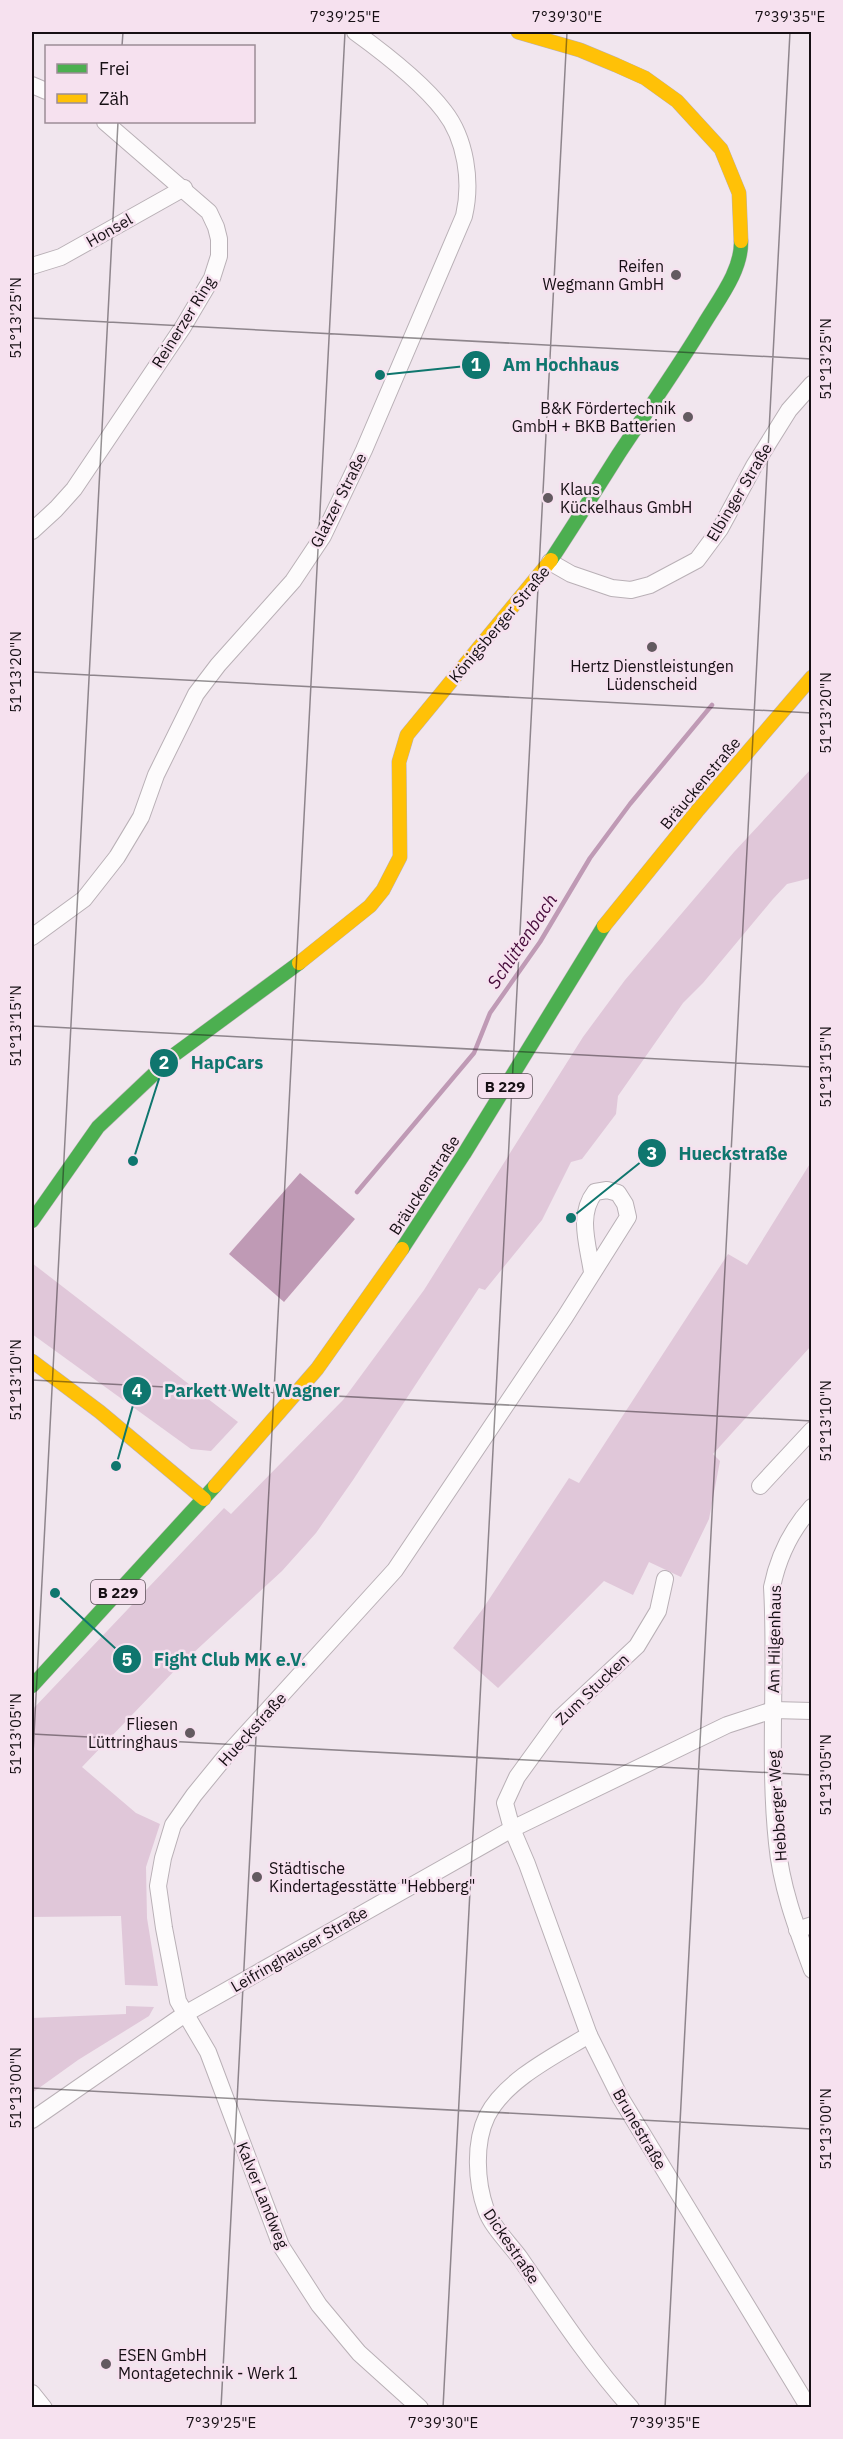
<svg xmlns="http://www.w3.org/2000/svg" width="843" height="2439" font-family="'IBM Plex Sans',sans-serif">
<rect width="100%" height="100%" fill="#f1e6ee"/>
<g fill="#e0c7d9">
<polygon points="811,769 811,878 787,884 773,899 703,983 683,1003 618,1096 616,1114 582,1159 571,1162 542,1220 485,1290 479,1288 353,1480 316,1533 282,1571 178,1667 82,1767 136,1813 160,1824 146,1867 147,1918 158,1986 125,1985 121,1916 32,1917 32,1710 224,1508 231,1514 343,1400 424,1290 583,1037 625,980 734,852"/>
<polygon points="811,1162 811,1346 713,1454 720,1461 709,1519 681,1577 649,1562 633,1595 604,1581 498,1688 453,1648 482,1610 569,1478 579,1483 728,1254 747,1265"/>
<polygon points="32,1263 238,1422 211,1451 191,1449 32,1334"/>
<polygon points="126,2006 154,2007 149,2016 78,2060 32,2093 32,2018 126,2014"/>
</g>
<polygon fill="#bf9ab5" points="300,1173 355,1219 284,1302 229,1254"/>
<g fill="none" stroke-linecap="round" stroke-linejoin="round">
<polyline stroke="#bf9ab5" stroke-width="4.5" points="357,1192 474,1053 490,1013 540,942 590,858 630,804 712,705"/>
<defs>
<g id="street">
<polyline points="32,85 46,91"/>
<polyline points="32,266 61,257 184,188"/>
<polyline points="32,531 56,509 74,489 183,327 212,278 219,256 219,239 216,227 209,212 105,122"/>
<polyline points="550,562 571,574 612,588 631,590 650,585 697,560 720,529 754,466 789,410 812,384"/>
<path d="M 32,937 L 84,899 L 117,857 L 141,817 L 156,775 L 196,694 L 218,665 L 293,581 L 323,536 L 364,450 L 464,216 C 472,182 466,139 444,111 C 422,82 384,53 355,32"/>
<polyline points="760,1486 812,1430"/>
<path d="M 812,1507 C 792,1529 778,1558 772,1587 C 777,1672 768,1758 777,1843 C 781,1887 797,1929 812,1970"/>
<polyline points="665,1579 658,1611 637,1646 559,1719 517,1777 505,1803 512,1829 527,1864 589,2035 620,2097 809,2408"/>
<polyline points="797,1930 812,1925"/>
<path d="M 589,2035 C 556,2055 505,2080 487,2116 C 474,2143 476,2182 486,2210 C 492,2227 509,2243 520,2258 C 555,2309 589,2361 631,2408"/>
<polyline points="32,2120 185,2014 512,1829 727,1725 773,1710 812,1711"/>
<polyline points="32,2393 44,2408"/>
<path d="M 420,2408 L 359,2353 L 319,2305 L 281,2246 L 208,2052 L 178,2001 L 164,1928 L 158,1886 L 163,1858 L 173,1825 L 194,1795 L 225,1757 L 395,1570 L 565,1317 L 628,1217 L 625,1204 L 618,1193 L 607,1190 L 595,1192 C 577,1215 588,1245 592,1272"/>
</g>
<g id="fast">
<path d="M 551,560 C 574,525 596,490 618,455 C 647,411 677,369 704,324 C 719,299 742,270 741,241"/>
<polyline points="32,1221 98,1127 174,1055 299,963"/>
<polyline points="402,1249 464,1154 604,926"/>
<polyline points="32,1686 215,1486"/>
</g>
<g id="slow">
<polyline points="518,32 580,50 616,65 645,78 677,101 721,149 739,193 741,241"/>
<polyline points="604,926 698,810 812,677"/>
<polyline points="299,963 370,906 383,890 400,857 399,762 407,735 551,560"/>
<polyline points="32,1361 100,1412 204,1499"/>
<polyline points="215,1486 317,1369 402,1249"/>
</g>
</defs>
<use href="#street" stroke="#b9b0b6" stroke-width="18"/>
<use href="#fast" stroke="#b9b0b6" stroke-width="15"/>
<use href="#slow" stroke="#b9b0b6" stroke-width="15"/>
<use href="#street" stroke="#fdfbfc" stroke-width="16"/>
<use href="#fast" stroke="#4caf50" stroke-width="14"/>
<use href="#slow" stroke="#ffc107" stroke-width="14"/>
</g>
<path fill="none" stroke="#160f14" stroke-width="1.5" stroke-opacity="0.45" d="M 122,46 L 123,32M 32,318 L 812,359M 32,672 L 812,713M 32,1026 L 812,1067M 32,1380 L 812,1421M 32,1734 L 812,1775M 32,1773 L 118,122M 32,2088 L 812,2129M 221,2408 L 345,32M 443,2408 L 567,32M 665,2408 L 790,32"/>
<g fill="#635a60" stroke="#f6e1ef" stroke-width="2">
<circle cx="676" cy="275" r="6"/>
<circle cx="688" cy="417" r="6"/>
<circle cx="548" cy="498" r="6"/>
<circle cx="652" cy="647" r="6"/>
<circle cx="190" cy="1733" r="6"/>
<circle cx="257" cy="1877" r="6"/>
<circle cx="106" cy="2364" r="6"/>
</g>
<g text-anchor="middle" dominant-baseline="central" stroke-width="5" stroke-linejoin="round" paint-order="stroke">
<g fill="#f6e1ef" stroke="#594e56" stroke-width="1.5">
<rect x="478" y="1074" width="54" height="24" rx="4.5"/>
<rect x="91" y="1580" width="54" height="24" rx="4.5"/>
</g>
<g font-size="15" font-weight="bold" fill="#160f14">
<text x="505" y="1086">B 229</text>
<text x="118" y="1592">B 229</text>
</g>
<g font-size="16" fill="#160f14" stroke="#f6e1ef">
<text transform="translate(109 230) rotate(-30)">Honsel</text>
<text transform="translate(183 322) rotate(-58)">Reinerzer Ring</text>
<text transform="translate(739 492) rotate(-59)">Elbinger Straße</text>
<text transform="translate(338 500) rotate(-63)">Glatzer Straße</text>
<text transform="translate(499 624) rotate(-50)">Königsberger Straße</text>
<text transform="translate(700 783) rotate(-50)">Bräuckenstraße</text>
<text transform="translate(424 1185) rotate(-57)">Bräuckenstraße</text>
<text transform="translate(774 1639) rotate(-89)">Am Hilgenhaus</text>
<text transform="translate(592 1689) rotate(-44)">Zum Stucken</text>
<text transform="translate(252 1729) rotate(-48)">Hueckstraße</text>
<text transform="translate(777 1806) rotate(-94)">Hebberger Weg</text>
<text transform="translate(299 1949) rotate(-30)">Leifringhauser Straße</text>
<text transform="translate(640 2129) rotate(60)">Brunestraße</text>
<text transform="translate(263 2195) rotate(68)">Kalver Landweg</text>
<text transform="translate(512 2246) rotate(56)">Dickestraße</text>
</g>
<g font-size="16" fill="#160f14" stroke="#f6e1ef" text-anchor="end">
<text x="664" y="266">Reifen<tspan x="664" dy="18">Wegmann GmbH</tspan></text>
<text x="676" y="408">B&amp;K Fördertechnik<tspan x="676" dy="18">GmbH + BKB Batterien</tspan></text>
<text x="560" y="489" text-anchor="start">Klaus<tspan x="560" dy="18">Kückelhaus GmbH</tspan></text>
<text x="652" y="666" text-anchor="middle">Hertz Dienstleistungen<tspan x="652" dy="18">Lüdenscheid</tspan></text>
<text x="178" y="1724">Fliesen<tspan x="178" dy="18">Lüttringhaus</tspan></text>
<text x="269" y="1868" text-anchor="start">Städtische<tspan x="269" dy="18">Kindertagesstätte "Hebberg"</tspan></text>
<text x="118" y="2355" text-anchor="start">ESEN GmbH<tspan x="118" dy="18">Montagetechnik - Werk 1</tspan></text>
</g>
<g font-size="18" font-style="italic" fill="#470b3b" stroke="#f6e1ef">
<text transform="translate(522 941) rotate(-56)">Schlittenbach</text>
</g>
</g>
<path fill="none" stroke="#0f766e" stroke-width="2" d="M380 375L476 365M133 1161L164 1063M571 1218L652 1153M116 1466L137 1391M55 1593L127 1659"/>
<g fill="#0f766e" stroke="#f6e1ef" stroke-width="2">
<circle cx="380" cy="375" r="6"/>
<circle cx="133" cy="1161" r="6"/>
<circle cx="571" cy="1218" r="6"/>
<circle cx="116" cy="1466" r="6"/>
<circle cx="55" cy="1593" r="6"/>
<circle cx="476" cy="365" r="15"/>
<circle cx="164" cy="1063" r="15"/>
<circle cx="652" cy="1153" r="15"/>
<circle cx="137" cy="1391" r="15"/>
<circle cx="127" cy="1659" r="15"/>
</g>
<g font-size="18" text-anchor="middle" font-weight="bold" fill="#fff">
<text x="476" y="371">1</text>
<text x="164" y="1069">2</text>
<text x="652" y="1160">3</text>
<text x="137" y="1397">4</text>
<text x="127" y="1666">5</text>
</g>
<g font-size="18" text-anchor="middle" font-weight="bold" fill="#0f766e" stroke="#f6e1ef" stroke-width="5" stroke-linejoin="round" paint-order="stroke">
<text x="561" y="371">Am Hochhaus</text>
<text x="227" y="1069">HapCars</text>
<text x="733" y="1160">Hueckstraße</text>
<text x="252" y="1397">Parkett Welt Wagner</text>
<text x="230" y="1666">Fight Club MK e.V.</text>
</g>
<rect width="843" height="2439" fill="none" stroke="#f6e1ef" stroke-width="66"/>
<rect x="45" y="45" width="210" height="78" fill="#f6e1ef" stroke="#9c8d97" stroke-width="1.5"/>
<rect x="57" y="64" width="30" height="9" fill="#4caf50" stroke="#9c8d97" stroke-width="1.5"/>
<text x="99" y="75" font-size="18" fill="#160f14">Frei</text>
<rect x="57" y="94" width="30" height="9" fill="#ffc107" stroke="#9c8d97" stroke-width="1.5"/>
<text x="99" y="105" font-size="18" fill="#160f14">Zäh</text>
<rect x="33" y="33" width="777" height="2373" fill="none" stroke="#160f14" stroke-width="2"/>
<g font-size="15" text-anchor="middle" fill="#160f14">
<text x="345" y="22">7°39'25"E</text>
<text x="567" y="22">7°39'30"E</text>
<text x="790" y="22">7°39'35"E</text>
<text transform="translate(16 318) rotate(-90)" y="5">51°13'25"N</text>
<text transform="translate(826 359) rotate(-90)" y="5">51°13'25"N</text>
<text transform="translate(16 672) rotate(-90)" y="5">51°13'20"N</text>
<text transform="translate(826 713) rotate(-90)" y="5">51°13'20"N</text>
<text transform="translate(16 1026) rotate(-90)" y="5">51°13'15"N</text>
<text transform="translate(826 1067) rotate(-90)" y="5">51°13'15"N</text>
<text transform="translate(16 1380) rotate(-90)" y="5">51°13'10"N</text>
<text transform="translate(826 1421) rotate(-90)" y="5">51°13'10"N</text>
<text transform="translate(16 1734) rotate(-90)" y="5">51°13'05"N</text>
<text transform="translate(826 1775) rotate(-90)" y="5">51°13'05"N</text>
<text transform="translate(16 2088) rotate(-90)" y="5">51°13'00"N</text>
<text transform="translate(826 2129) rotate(-90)" y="5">51°13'00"N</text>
<text x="221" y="2428">7°39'25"E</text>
<text x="443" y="2428">7°39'30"E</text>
<text x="665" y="2428">7°39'35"E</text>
</g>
</svg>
